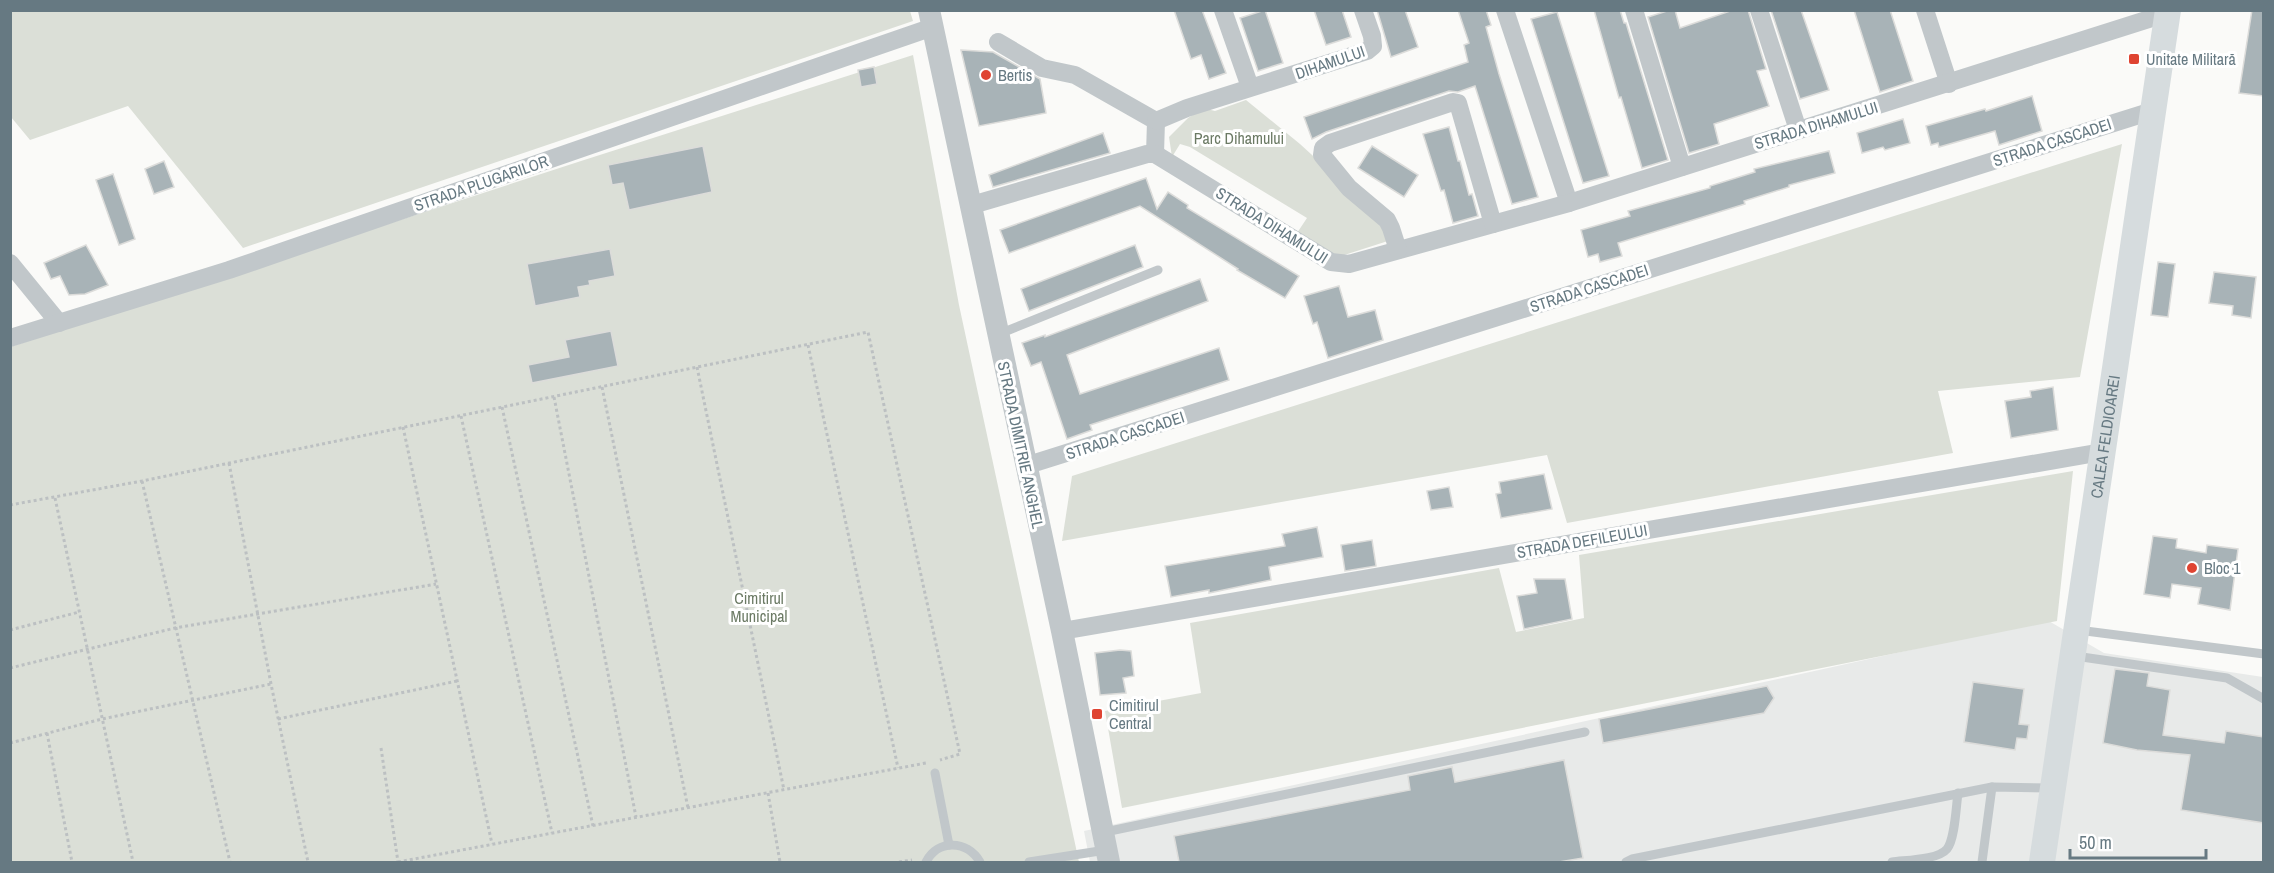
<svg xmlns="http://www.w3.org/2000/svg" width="2274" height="873" font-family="'Archivo Narrow',sans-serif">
<rect width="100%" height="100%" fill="#fafaf8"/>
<polygon fill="#e8eae9" points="2047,620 2104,653 2263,677 2263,862 1090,862 1084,831"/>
<g fill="#dbdfd7">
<polygon points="910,11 913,21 243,248 128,106 30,140 11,117 11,11"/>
<polygon points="913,55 959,305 1079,862 11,862 10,347 581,161"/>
<polygon points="1246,100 1300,144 1370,208 1391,240 1335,258 1297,233 1307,218 1190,147 1180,144 1172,157 1169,137 1188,118 1203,108 1215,111"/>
<polygon points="2122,144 2080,377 1938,391 1953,453 1567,523 1547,455 1062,541 1072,476"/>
<polygon points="2073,471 2057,621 1122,808 1105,711 1201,693 1190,623 1499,568 1516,632 1584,618 1579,555"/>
</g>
<g fill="#a8b3b7" stroke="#dcdcda" stroke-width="1.5">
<polygon points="1174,10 1202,10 1226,73 1209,79 1201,55 1191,59"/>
<polygon points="1265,10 1283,63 1258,71 1240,18"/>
<polygon points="1314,10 1342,10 1351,37 1326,45"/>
<polygon points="1377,10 1405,10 1418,47 1391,57"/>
<polygon points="1458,10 1486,10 1491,25 1486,27 1499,74 1538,197 1512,204 1475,86 1458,92 1449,91 1326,132 1312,139 1304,117 1468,62 1464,45 1469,43"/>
<polygon points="1594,10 1620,10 1624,23 1626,23 1668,160 1642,168 1621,97 1619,98"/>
<polygon points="1670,10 1675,10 1680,28 1733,10 1748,10 1766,69 1757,71 1769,106 1714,124 1719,144 1689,153 1648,17"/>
<polygon points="1771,10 1801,10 1829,90 1800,99"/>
<polygon points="1854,10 1890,10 1913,81 1880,92"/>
<polygon points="2252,10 2264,10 2264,96 2239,93"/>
<polygon points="1557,12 1609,176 1583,183 1531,19"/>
<polygon points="961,50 993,52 1040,79 1046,113 979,126"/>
<polygon points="874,67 877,84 861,87 858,70"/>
<polygon points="2032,96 2042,131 1999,145 1995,131 1939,147 1938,143 1931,145 1926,126 1985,109 1986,111"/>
<polygon points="1903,119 1910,143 1885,150 1883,147 1862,153 1857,133"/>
<polygon points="1449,127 1458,161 1460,161 1469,195 1472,194 1478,216 1453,223 1444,190 1441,191 1423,134"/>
<polygon points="1103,133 1110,153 993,187 989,175"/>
<polygon points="703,146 712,192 629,210 623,183 612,185 608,165"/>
<polygon points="1372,146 1418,175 1404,197 1358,168"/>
<polygon points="1829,151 1835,173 1789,185 1789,187 1744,201 1745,204 1618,243 1622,256 1600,262 1598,254 1588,257 1581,230 1630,216 1628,211 1710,188 1710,186 1755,172 1754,169"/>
<polygon points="164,161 174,187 154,194 145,169"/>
<polygon points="113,174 135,239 119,245 96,180"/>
<polygon points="1146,178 1157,209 1168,192 1188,205 1187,208 1299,276 1285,298 1237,270 1238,269 1140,206 1009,253 1000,230"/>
<polygon points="86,245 108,285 85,294 69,295 60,276 51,279 44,263"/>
<polygon points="1135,245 1143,267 1029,311 1021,289"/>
<polygon points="610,249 615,276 589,281 590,285 578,287 580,297 535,306 527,264"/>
<polygon points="2158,262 2175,264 2168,317 2151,315"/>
<polygon points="2214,272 2256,277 2251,318 2232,315 2233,306 2209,303"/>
<polygon points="1200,279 1208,301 1067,355 1080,394 1219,348 1229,380 1090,425 1092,430 1067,439 1041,362 1031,366 1022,343 1045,335 1045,337"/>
<polygon points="1339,286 1348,317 1375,310 1383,340 1328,358 1317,322 1313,324 1304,296"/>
<polygon points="611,331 618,366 532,383 528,365 569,357 565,340"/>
<polygon points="2053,387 2058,430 2011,438 2005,401 2031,397 2030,391"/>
<polygon points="1544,474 1552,509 1501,518 1496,494 1501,493 1499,482"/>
<polygon points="1449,487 1453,507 1431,510 1427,491"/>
<polygon points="1317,527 1323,557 1269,567 1271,580 1209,593 1209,590 1171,597 1165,566 1285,546 1282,534"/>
<polygon points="2153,536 2177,539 2176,548 2206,553 2207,545 2238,549 2230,610 2198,604 2201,588 2172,584 2170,598 2144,594"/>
<polygon points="1372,540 1376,566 1345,571 1341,545"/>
<polygon points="1534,579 1565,579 1572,619 1524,629 1517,596 1537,593"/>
<polygon points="1120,650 1131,651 1134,676 1123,678 1126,693 1100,695 1095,653"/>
<polygon points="2115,669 2149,673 2147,686 2170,690 2163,735 2224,743 2226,731 2264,737 2264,823 2181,810 2190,755 2137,750 2103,743"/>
<polygon points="1973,682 2024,689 2019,724 2029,725 2027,739 2017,738 2015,750 1964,742"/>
<polygon points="1767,686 1774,698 1764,713 1603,743 1599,719"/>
<polygon points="1564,760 1583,858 1559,862 1179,862 1174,836 1410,790 1408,776 1452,767 1455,782"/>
</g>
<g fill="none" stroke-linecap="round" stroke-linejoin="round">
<g stroke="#bcc0c2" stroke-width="3" stroke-dasharray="3 3" stroke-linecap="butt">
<polyline points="808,345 898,768"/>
<polyline points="697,367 784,790"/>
<polyline points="602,387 688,808"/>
<polyline points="554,397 636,817"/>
<polyline points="502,407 593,826"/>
<polyline points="461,416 552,833"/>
<polyline points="403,427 492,844"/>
<polyline points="229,463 271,684 308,862"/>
<polyline points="142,481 230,862"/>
<polyline points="55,498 133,862"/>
<polyline points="10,505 142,481 868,332 960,754 940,760"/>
<polyline points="10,630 79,612"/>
<polyline points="10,668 175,628 436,584"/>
<polyline points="278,719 457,681"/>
<polyline points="47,733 72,862"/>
<polyline points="10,743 102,719 271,684"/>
<polyline points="381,748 398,862 395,862"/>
<polyline points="768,793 780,862"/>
<polyline points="398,862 926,763"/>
<polyline points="899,862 912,860"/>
</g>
<g stroke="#c1c7ca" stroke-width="9">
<polyline points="999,334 1158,270"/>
<polyline points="2078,630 2264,654"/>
<polyline points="2075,656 2227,678 2264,699"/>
<polyline points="935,773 949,845"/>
<polyline points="1105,832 1585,732"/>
<path d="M 926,862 C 938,839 967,840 980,862"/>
<polyline points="1029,862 1106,850"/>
<polyline points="1626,862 1632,859 1992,787 2051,788"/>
<path d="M 1892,862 C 1906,860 1938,860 1947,849 C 1955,839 1956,807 1958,793"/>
<polyline points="1982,862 1992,787"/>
</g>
<g stroke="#c1c7ca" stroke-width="18">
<polyline points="1223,10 1250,87"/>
<polyline points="1505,10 1569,203"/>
<polyline points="1634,10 1682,167"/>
<polyline points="1759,10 1798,130"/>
<polyline points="1925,10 1949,84"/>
<polyline points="998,42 1042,68 1075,75 1156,121 1155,154"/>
<polyline points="1156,121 1187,108 1367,51 1373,46 1372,36 1363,10"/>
<polyline points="972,205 1147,154 1155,154 1331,262 1349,264 1569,203 2168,13"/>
<polyline points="1398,250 1391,228 1387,220 1349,188 1322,155 1323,148 1330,143 1453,102 1458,103 1493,224"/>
<polyline points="10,263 59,323"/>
<polyline points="10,338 229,270 933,27"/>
<polyline points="1025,466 2152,111"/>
<polyline points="1062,631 2102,452"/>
</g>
<polyline stroke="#c1c7ca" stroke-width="22" points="929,10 1062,631 1109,862"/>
<path stroke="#d6dcde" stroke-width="26" id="s1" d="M 2042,862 L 2168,10"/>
</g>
<g fill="#df4432" stroke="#fff" stroke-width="2">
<rect x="2128" y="53" width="12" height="12" rx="3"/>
<circle cx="986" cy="75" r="6"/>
<circle cx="2192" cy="568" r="6"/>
<rect x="1091" y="708" width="12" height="12" rx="3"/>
</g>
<g text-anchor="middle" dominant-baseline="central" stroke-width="6" stroke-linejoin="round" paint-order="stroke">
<g font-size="16" fill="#667982" stroke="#fff" text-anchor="start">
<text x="2146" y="59">Unitate Militară</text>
<text x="998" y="75">Bertis</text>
<text x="2204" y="568">Bloc 1</text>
<text x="1109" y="705">Cimitirul<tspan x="1109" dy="18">Central</tspan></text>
</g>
<g font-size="16" fill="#667982" stroke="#fff">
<text transform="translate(1330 62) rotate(-19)">DIHAMULUI</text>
<text transform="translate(1816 125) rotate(-17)">STRADA DIHAMULUI</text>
<text transform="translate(2052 142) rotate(-18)">STRADA CASCADEI</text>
<text transform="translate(481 183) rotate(-19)">STRADA PLUGARILOR</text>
<text transform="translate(1272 225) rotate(32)">STRADA DIHAMULUI</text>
<text transform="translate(1589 288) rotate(-18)">STRADA CASCADEI</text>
<text transform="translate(1125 435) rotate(-18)">STRADA CASCADEI</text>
<text stroke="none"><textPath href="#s1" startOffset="430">CALEA FELDIOAREI</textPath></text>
<text transform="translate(1021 445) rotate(78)">STRADA DIMITRIE ANGHEL</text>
<text transform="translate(1582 541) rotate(-10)">STRADA DEFILEULUI</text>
</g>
<g font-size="16" fill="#6b7a64" stroke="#fff">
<text x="1239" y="138">Parc Dihamului</text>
<text x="759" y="598">Cimitirul<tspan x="759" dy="18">Municipal</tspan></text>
</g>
</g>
<rect width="2274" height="873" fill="none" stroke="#667982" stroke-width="24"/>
<path d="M2070 849v9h136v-9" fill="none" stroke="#667982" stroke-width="3"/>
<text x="2079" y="849" font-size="18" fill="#667982" stroke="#ffffff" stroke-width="4.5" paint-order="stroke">50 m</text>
</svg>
